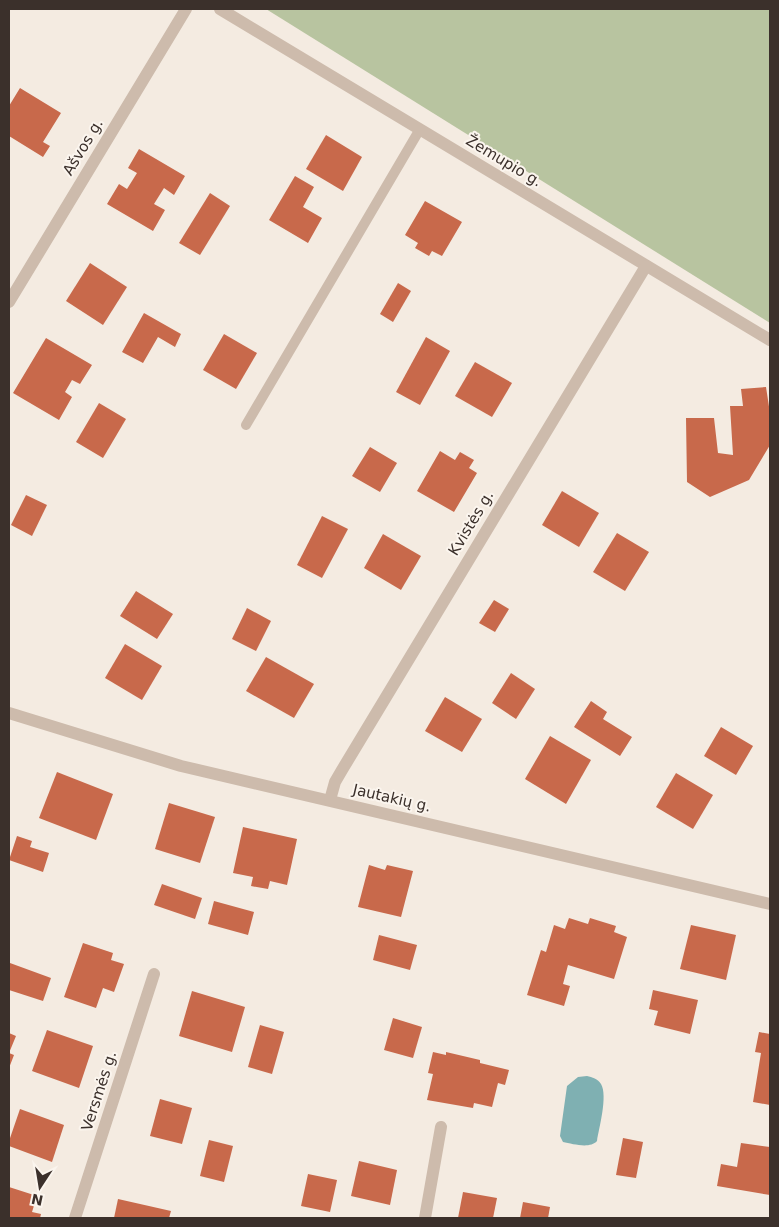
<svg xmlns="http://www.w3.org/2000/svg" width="779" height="1227" font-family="'DejaVu Sans',sans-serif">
<rect width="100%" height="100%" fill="#f4ebe1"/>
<polygon fill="#b8c4a0" points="266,9 770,9 770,323"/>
<path fill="#7fb0b2" d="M 587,1076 C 592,1077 598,1079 601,1084 C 608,1096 599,1128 597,1141 C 590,1149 573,1144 563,1142 L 560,1136 L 567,1086 L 578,1077 Z"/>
<g fill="#c8694b">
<polygon points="20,88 61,113 43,142 50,146 43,157 9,136 9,106"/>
<polygon points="326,135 362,157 343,191 306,169"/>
<polygon points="139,149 185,176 174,195 164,188 154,204 165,210 153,231 107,204 119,184 127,189 137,173 128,168"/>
<polygon points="295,176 314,187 303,207 322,218 308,243 269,220"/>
<polygon points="210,193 230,206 200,255 179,243"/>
<polygon points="425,201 462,222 442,256 432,251 429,256 415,248 418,243 405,235"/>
<polygon points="90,263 127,287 103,325 66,301"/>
<polygon points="398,283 411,291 393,322 380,314"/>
<polygon points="144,313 181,334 175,347 158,337 143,363 122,352"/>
<polygon points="224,334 257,353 236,389 203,370"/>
<polygon points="426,337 450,351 420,405 396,392"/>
<polygon points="46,338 92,365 80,384 72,380 65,392 72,397 59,420 13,393"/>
<polygon points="475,362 512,383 492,417 455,396"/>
<polygon points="766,387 770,413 770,445 749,480 710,497 687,482 686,418 714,418 718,453 733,455 730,406 743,406 741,389"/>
<polygon points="99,403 126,419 103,458 76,442"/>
<polygon points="370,447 397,463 380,492 352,476"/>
<polygon points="440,451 455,460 460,452 474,460 469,468 477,473 454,512 417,491"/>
<polygon points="562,491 599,513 579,547 542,525"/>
<polygon points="26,495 47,505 32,536 11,525"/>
<polygon points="322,516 348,529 322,578 297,565"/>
<polygon points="617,533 649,552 625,591 593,572"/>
<polygon points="383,534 421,556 401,590 364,568"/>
<polygon points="136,591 173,614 157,639 120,616"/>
<polygon points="494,600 509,609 495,632 479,623"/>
<polygon points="247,608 271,621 256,651 232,639"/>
<polygon points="125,644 162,666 142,700 105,678"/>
<polygon points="266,657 314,684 294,718 246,691"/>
<polygon points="511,673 535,689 516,719 492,703"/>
<polygon points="445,697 482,719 462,752 425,731"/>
<polygon points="591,701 607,712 603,719 632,737 620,756 574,727"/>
<polygon points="721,727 753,746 736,775 704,756"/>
<polygon points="550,736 591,760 566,804 525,779"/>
<polygon points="57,772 113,794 96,840 39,818"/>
<polygon points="676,773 713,795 693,829 656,807"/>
<polygon points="169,803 215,817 200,863 155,849"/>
<polygon points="243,827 297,839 287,885 270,881 268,889 251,886 253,877 233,873"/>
<polygon points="17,836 32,841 30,847 49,853 43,872 9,860"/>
<polygon points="369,865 385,870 387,865 413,871 401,917 358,907"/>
<polygon points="162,884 202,898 195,919 154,905"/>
<polygon points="214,901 254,912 248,935 208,924"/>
<polygon points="569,918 588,924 590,918 616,926 614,932 627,937 614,979 568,965 563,984 570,986 564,1006 527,995 541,950 546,952 554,925 565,929"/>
<polygon points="691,925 736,935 726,980 680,969"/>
<polygon points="379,935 417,945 410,970 373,960"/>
<polygon points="83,943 113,953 111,960 124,964 114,992 103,988 96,1008 64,997"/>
<polygon points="10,963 51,978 43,1001 9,990 9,968"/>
<polygon points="653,990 698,1000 690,1034 654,1025 658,1011 649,1009"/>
<polygon points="192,991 245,1007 232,1052 179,1036"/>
<polygon points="393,1018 422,1027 413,1058 384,1050"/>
<polygon points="260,1025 284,1032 272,1074 248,1067"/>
<polygon points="47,1030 93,1046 79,1088 32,1071"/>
<polygon points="759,1032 770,1034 770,1105 753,1102 761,1053 755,1052"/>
<polygon points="9,1033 16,1036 9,1053 14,1055 9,1068"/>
<polygon points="433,1052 446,1055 446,1052 480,1060 480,1063 509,1070 505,1085 498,1083 492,1107 474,1103 473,1108 427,1100 433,1074 428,1073"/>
<polygon points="160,1099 192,1108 182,1144 150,1136"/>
<polygon points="20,1109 64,1125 52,1162 9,1146 9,1141"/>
<polygon points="623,1138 643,1142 636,1178 616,1175"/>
<polygon points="209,1140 233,1146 224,1182 200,1176"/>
<polygon points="741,1143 770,1147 770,1195 717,1186 721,1164 737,1167"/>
<polygon points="359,1161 397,1170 390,1205 351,1196"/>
<polygon points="308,1174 337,1180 330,1212 301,1206"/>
<polygon points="9,1187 37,1196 32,1212 41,1214 40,1218 9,1218"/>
<polygon points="463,1192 497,1198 493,1218 458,1218"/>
<polygon points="118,1199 171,1211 169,1218 114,1218"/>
<polygon points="523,1202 550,1207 548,1218 520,1218"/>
</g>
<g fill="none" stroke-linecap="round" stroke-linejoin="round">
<polyline stroke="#cdbbac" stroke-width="10" points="246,425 420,129"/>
<g stroke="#cdbbac" stroke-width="12">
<polyline points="220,9 770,340"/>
<polyline points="9,302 186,9"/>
<polyline points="9,713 181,766 770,904"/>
<polyline points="330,800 335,782 342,770 646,266"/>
<polyline points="75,1218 154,974"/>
<polyline points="425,1218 441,1127"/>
</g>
</g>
<g text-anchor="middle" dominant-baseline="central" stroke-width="4" stroke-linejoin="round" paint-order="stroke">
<g font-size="15" fill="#3b302b" stroke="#fbf5ee">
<text transform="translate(83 147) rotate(-59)">Ašvos g.</text>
<text transform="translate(504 161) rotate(31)">Žemupio g.</text>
<text transform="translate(471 523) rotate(-59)">Kvistės g.</text>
<text transform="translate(392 798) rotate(13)">Jautakių g.</text>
<text transform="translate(99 1091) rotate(-72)">Versmės g.</text>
</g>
</g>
<rect width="779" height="1227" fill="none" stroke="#3b302b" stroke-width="20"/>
<g transform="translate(40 1187) rotate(192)" stroke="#fbf5ee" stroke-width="4" paint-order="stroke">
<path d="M0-4L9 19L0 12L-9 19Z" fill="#3b302b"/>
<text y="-8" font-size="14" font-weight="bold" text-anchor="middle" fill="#3b302b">N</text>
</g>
</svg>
